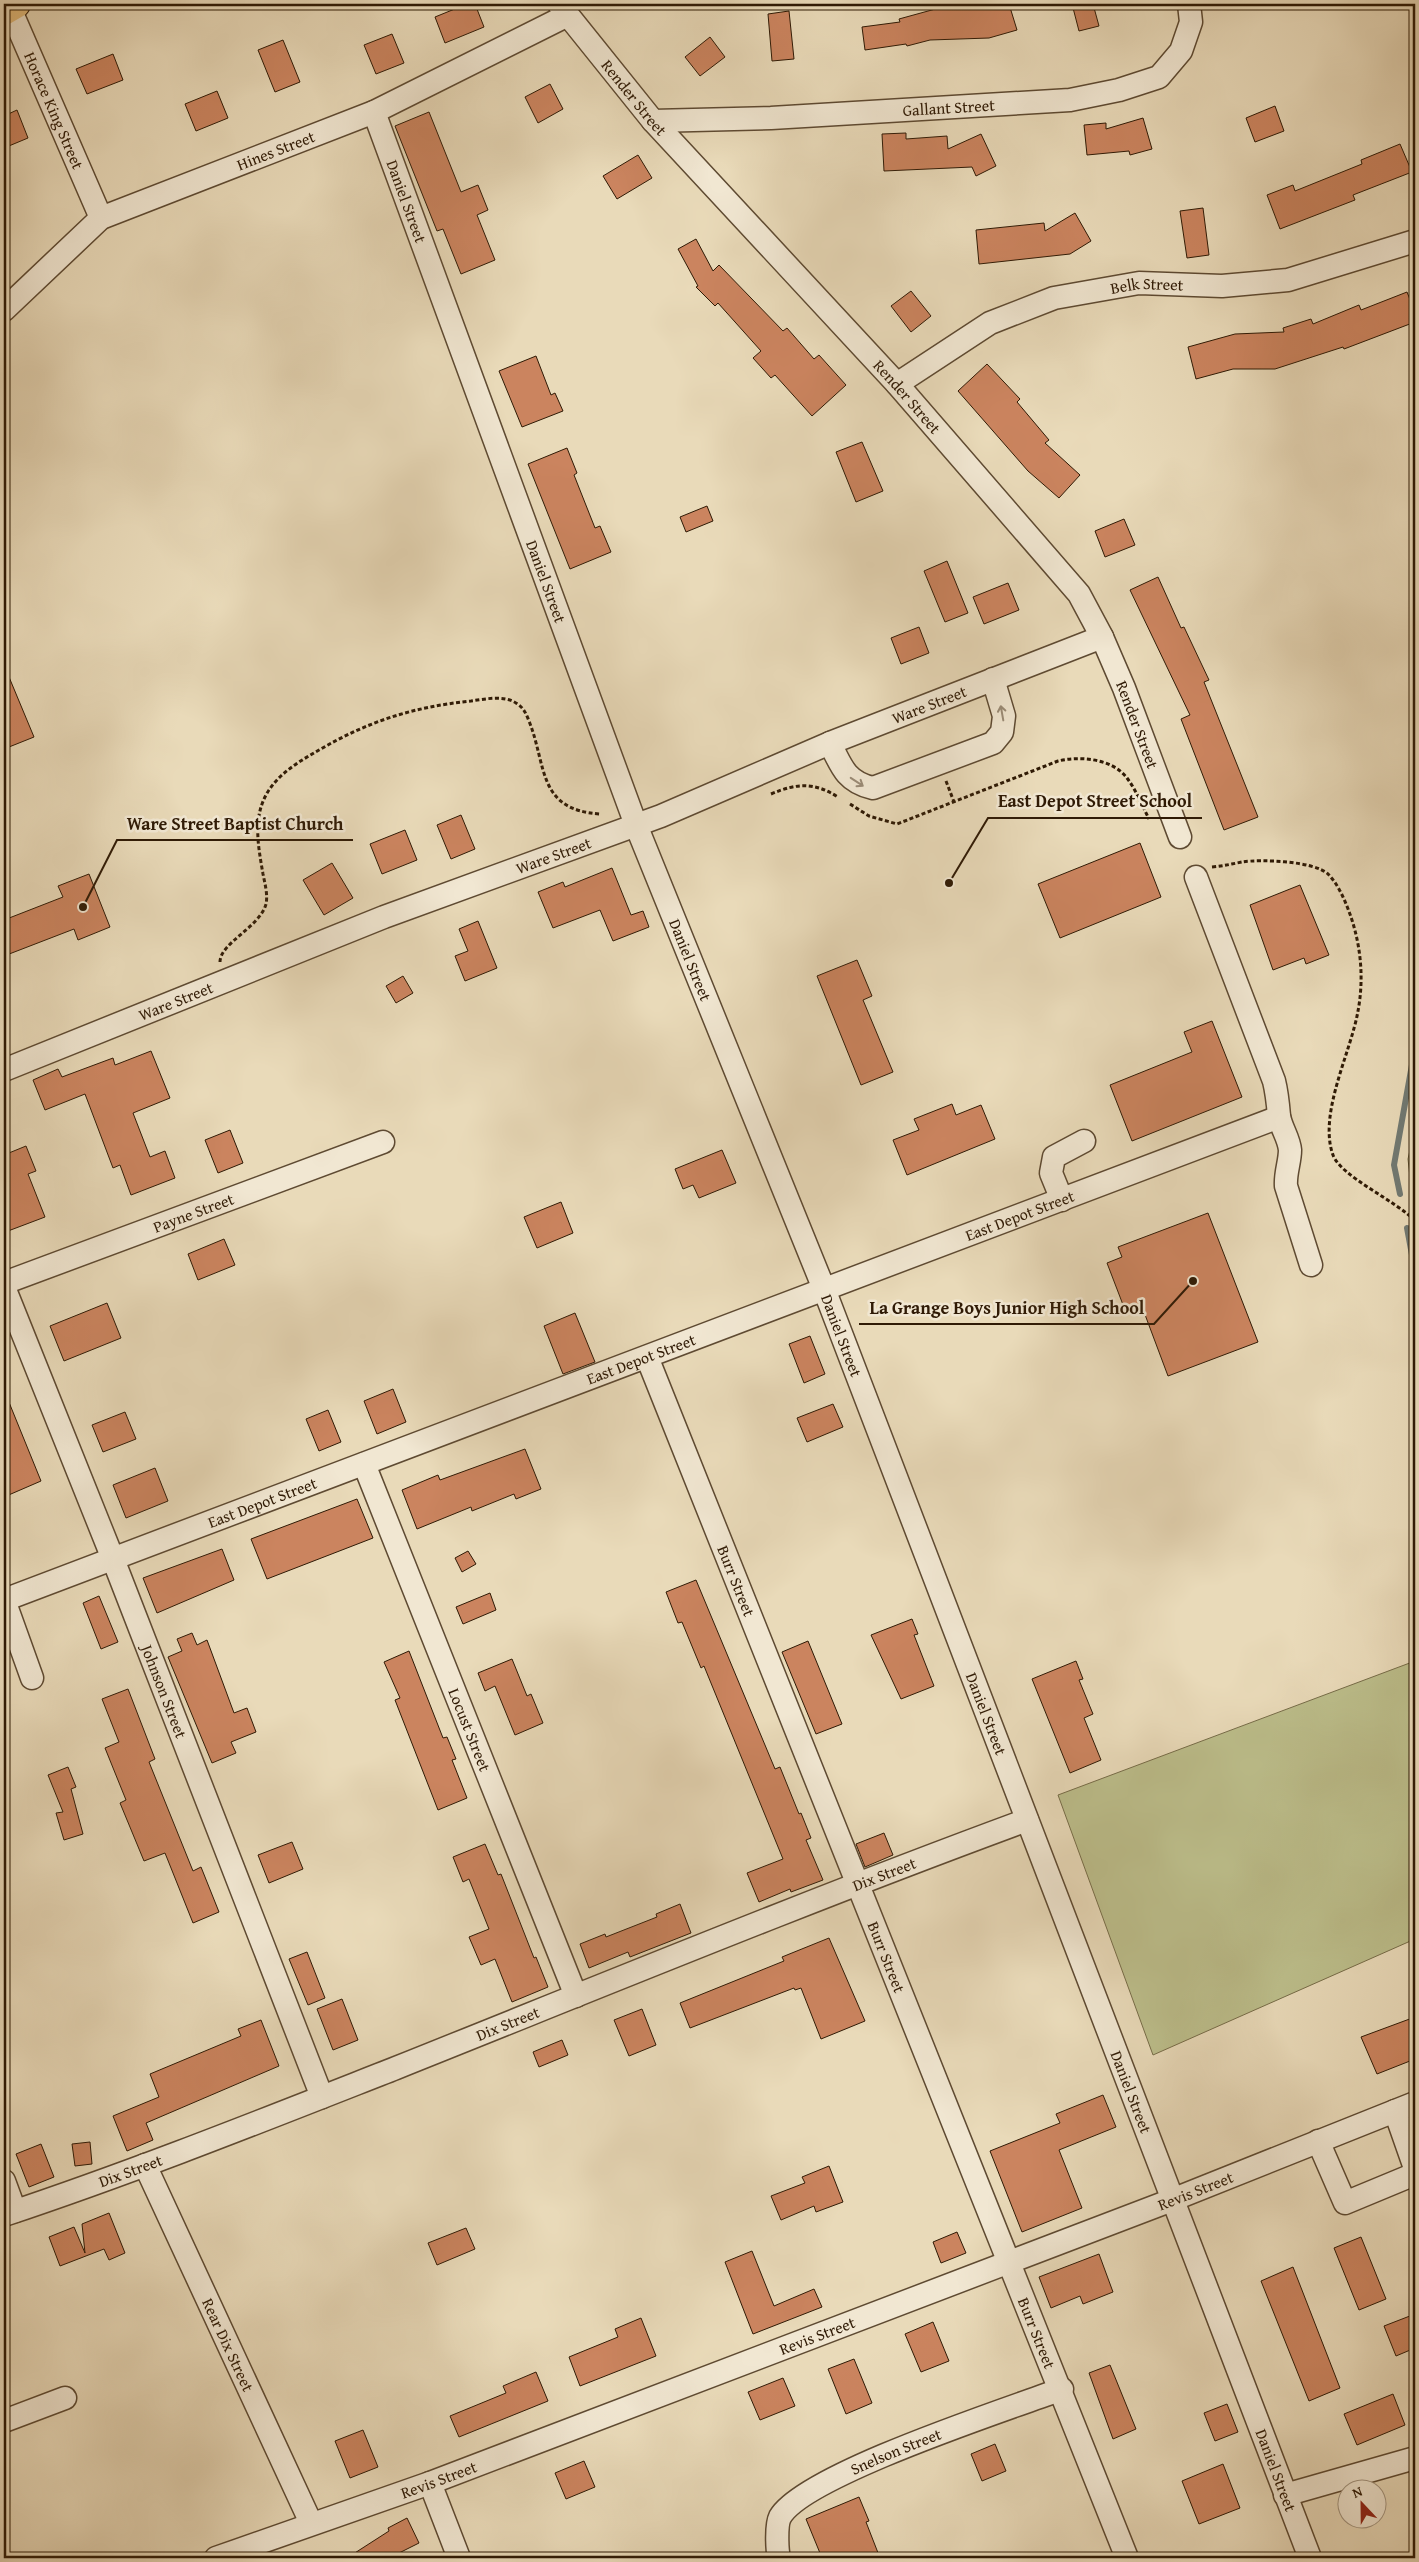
<svg xmlns="http://www.w3.org/2000/svg" width="1419" height="2562" font-family="'Gentium Book Plus',serif">
<rect width="100%" height="100%" fill="#e9dab9"/>
<filter id="stains"><feTurbulence type="fractalNoise" baseFrequency=".004" numOctaves="4"/><feColorMatrix values="0 0 0 0 .2 0 0 0 0 .09 0 0 0 0 .02 0 0 0 .5 -.17"/></filter>
<radialGradient id="worn" r=".72"><stop offset=".6" stop-color="#630" stop-opacity="0"/><stop offset="1" stop-color="#630" stop-opacity=".3"/></radialGradient>
<g fill="#bcbe8b" stroke="#766c48">
<polygon points="1415,1128 1415,1223 1408,1159"/>
<polygon points="1415,1661 1415,1939 1153,2055 1058,1795"/>
</g>
<g fill="none" stroke-linecap="round" stroke-linejoin="round">
<g stroke="#717972" stroke-width="6">
<polyline points="1400,1194 1394,1165 1415,1048"/>
<polyline points="1407,1228 1415,1271"/>
</g>
</g>
<g fill="#cb845f" stroke="#2f1a05">
<polygon points="467,4 475,4 484,27 445,43 435,17"/>
<polygon points="984,4 1009,4 1017,30 989,38 930,40 907,46 906,44 865,50 862,27 900,22 899,19 939,8 985,6"/>
<polygon points="1072,4 1093,4 1099,26 1079,31"/>
<polygon points="789,11 794,59 772,61 768,14"/>
<polygon points="392,34 404,63 376,74 364,45"/>
<polygon points="710,37 725,57 700,76 685,57"/>
<polygon points="283,40 300,82 275,92 258,50"/>
<polygon points="113,54 123,80 87,94 76,69"/>
<polygon points="550,84 563,109 538,123 525,97"/>
<polygon points="217,91 228,118 196,131 185,104"/>
<polygon points="1275,106 1284,131 1255,142 1246,118"/>
<polygon points="17,110 28,138 4,148 4,116"/>
<polygon points="429,112 461,192 478,185 488,210 477,215 495,260 461,274 443,229 437,231 395,126"/>
<polygon points="1143,118 1152,149 1130,155 1129,151 1087,155 1084,125 1106,123 1106,129"/>
<polygon points="906,133 906,139 947,136 948,149 981,134 996,166 976,176 972,167 884,171 882,134"/>
<polygon points="1400,144 1412,172 1353,195 1355,200 1280,229 1267,195 1293,185 1295,191 1362,164 1361,160"/>
<polygon points="638,155 652,178 617,199 603,176"/>
<polygon points="1203,208 1209,255 1187,258 1180,211"/>
<polygon points="1075,213 1091,241 1070,254 979,264 976,230 1044,223 1045,231"/>
<polygon points="696,239 713,271 719,265 783,331 787,328 814,359 819,355 846,385 812,416 775,375 771,378 753,358 761,351 718,303 715,306 696,287 698,286 678,249"/>
<polygon points="911,291 931,316 911,332 891,306"/>
<polygon points="1407,292 1415,312 1415,322 1344,349 1343,347 1275,369 1233,369 1196,379 1188,347 1235,334 1284,332 1283,328 1311,319 1313,324 1359,305 1361,310"/>
<polygon points="536,356 551,395 555,393 563,411 522,427 499,371"/>
<polygon points="987,364 1020,399 1017,402 1049,440 1045,443 1080,475 1059,498 1028,471 958,391"/>
<polygon points="862,442 883,491 856,502 836,452"/>
<polygon points="567,448 577,473 574,475 595,528 600,526 611,552 570,569 528,464"/>
<polygon points="707,506 713,521 686,532 680,517"/>
<polygon points="1124,519 1135,545 1105,557 1095,531"/>
<polygon points="947,561 968,613 945,622 924,571"/>
<polygon points="1158,577 1181,628 1184,627 1209,680 1204,682 1258,817 1224,830 1181,719 1190,715 1130,590"/>
<polygon points="1008,583 1019,610 984,624 973,597"/>
<polygon points="919,627 929,653 901,664 891,638"/>
<polygon points="4,665 34,737 4,749"/>
<polygon points="461,815 475,849 451,859 437,825"/>
<polygon points="405,830 417,860 382,874 370,844"/>
<polygon points="1140,843 1161,897 1060,938 1038,884"/>
<polygon points="332,863 353,898 324,915 303,880"/>
<polygon points="612,868 631,915 643,911 649,927 613,941 600,910 553,928 538,892 563,882 565,887"/>
<polygon points="89,874 110,927 78,940 74,929 4,956 4,920 63,897 58,886"/>
<polygon points="1300,885 1329,955 1306,964 1304,958 1273,970 1250,905"/>
<polygon points="478,921 497,968 465,981 455,956 468,951 459,929"/>
<polygon points="857,960 872,996 863,1000 893,1072 861,1085 817,976"/>
<polygon points="403,976 413,993 396,1003 386,986"/>
<polygon points="1212,1021 1242,1097 1132,1141 1110,1085 1192,1052 1184,1032"/>
<polygon points="151,1051 170,1098 133,1113 150,1157 165,1151 175,1178 131,1195 120,1165 113,1168 85,1094 45,1110 33,1080 58,1069 62,1077 113,1058 115,1065"/>
<polygon points="952,1104 956,1115 981,1105 995,1139 907,1175 893,1140 919,1130 914,1119"/>
<polygon points="230,1130 243,1163 218,1173 205,1140"/>
<polygon points="26,1146 36,1171 28,1174 45,1217 8,1231 4,1219 4,1155"/>
<polygon points="722,1150 736,1183 699,1198 693,1185 683,1189 675,1169"/>
<polygon points="561,1202 573,1233 537,1248 524,1217"/>
<polygon points="1208,1213 1258,1342 1168,1376 1141,1304 1125,1310 1107,1263 1122,1257 1118,1247"/>
<polygon points="224,1239 235,1265 198,1280 188,1254"/>
<polygon points="107,1303 121,1338 64,1361 50,1326"/>
<polygon points="575,1313 595,1362 563,1374 544,1326"/>
<polygon points="810,1336 825,1374 804,1383 789,1344"/>
<polygon points="393,1389 406,1422 377,1434 364,1401"/>
<polygon points="4,1390 41,1481 4,1497"/>
<polygon points="833,1404 843,1427 807,1442 797,1418"/>
<polygon points="328,1410 341,1442 319,1451 306,1419"/>
<polygon points="125,1412 136,1439 103,1452 92,1425"/>
<polygon points="525,1449 541,1489 516,1499 514,1494 472,1511 471,1507 417,1529 402,1490 438,1475 440,1480"/>
<polygon points="155,1468 168,1501 126,1518 113,1485"/>
<polygon points="357,1499 373,1538 267,1579 251,1539"/>
<polygon points="222,1549 234,1580 157,1613 143,1578"/>
<polygon points="468,1551 476,1564 462,1572 455,1558"/>
<polygon points="696,1580 775,1769 780,1767 799,1814 801,1813 811,1838 806,1840 823,1880 791,1892 790,1889 759,1902 747,1873 783,1859 704,1666 701,1668 682,1622 678,1623 666,1592"/>
<polygon points="490,1593 496,1610 463,1624 456,1607"/>
<polygon points="99,1596 118,1642 101,1649 83,1603"/>
<polygon points="912,1619 918,1634 914,1635 934,1686 901,1699 871,1635"/>
<polygon points="192,1633 197,1645 207,1640 234,1713 247,1708 256,1732 231,1742 236,1753 212,1763 168,1657 182,1651 177,1639"/>
<polygon points="808,1641 842,1724 816,1734 782,1652"/>
<polygon points="409,1651 443,1738 447,1737 456,1759 452,1760 467,1798 438,1810 395,1700 400,1698 384,1662"/>
<polygon points="512,1659 527,1696 531,1694 543,1723 515,1735 495,1686 485,1691 478,1673"/>
<polygon points="1076,1661 1083,1679 1079,1680 1093,1714 1084,1718 1101,1760 1070,1773 1032,1679"/>
<polygon points="128,1689 155,1759 149,1762 193,1871 201,1867 219,1912 193,1923 165,1853 144,1861 120,1803 126,1800 105,1748 119,1742 102,1699"/>
<polygon points="68,1767 76,1787 71,1789 83,1834 64,1840 56,1813 63,1812 48,1775"/>
<polygon points="884,1833 893,1855 865,1867 856,1844"/>
<polygon points="292,1842 303,1869 269,1883 258,1855"/>
<polygon points="485,1844 498,1875 501,1874 534,1958 536,1957 548,1987 512,2002 495,1959 481,1965 469,1937 489,1929 469,1879 463,1882 453,1857"/>
<polygon points="680,1904 691,1933 630,1957 628,1952 589,1968 580,1944 605,1934 606,1937 657,1917 656,1914"/>
<polygon points="829,1938 865,2021 821,2039 801,1988 795,1990 794,1988 690,2028 680,2003 784,1961 782,1957"/>
<polygon points="307,1952 325,1998 308,2005 289,1959"/>
<polygon points="342,1999 358,2040 333,2050 317,2009"/>
<polygon points="642,2009 656,2045 629,2056 614,2020"/>
<polygon points="1415,2017 1415,2059 1377,2074 1361,2037"/>
<polygon points="261,2020 279,2066 146,2123 153,2140 127,2151 113,2116 159,2097 150,2074 241,2036 238,2029"/>
<polygon points="562,2040 568,2055 539,2067 533,2052"/>
<polygon points="1103,2095 1116,2127 1059,2150 1082,2208 1022,2232 990,2151 1060,2123 1056,2114"/>
<polygon points="90,2142 92,2164 75,2166 72,2144"/>
<polygon points="41,2144 54,2177 29,2187 16,2154"/>
<polygon points="829,2166 843,2202 816,2212 814,2206 781,2220 771,2196 805,2183 802,2177"/>
<polygon points="109,2213 125,2253 109,2260 104,2249 60,2266 49,2237 74,2227 85,2253 82,2224"/>
<polygon points="466,2228 475,2249 437,2265 428,2243"/>
<polygon points="957,2232 966,2253 941,2263 933,2242"/>
<polygon points="1361,2237 1386,2299 1359,2310 1334,2248"/>
<polygon points="752,2251 774,2306 814,2289 822,2307 753,2334 725,2262"/>
<polygon points="1099,2254 1113,2292 1083,2304 1080,2296 1051,2308 1039,2277"/>
<polygon points="1293,2267 1340,2388 1309,2401 1261,2281"/>
<polygon points="1415,2314 1415,2348 1396,2356 1384,2326"/>
<polygon points="641,2318 656,2356 580,2386 569,2357 618,2337 615,2329"/>
<polygon points="933,2322 949,2361 921,2372 905,2334"/>
<polygon points="854,2359 872,2403 846,2414 828,2369"/>
<polygon points="1110,2365 1136,2429 1113,2439 1089,2373"/>
<polygon points="536,2372 548,2401 459,2437 450,2416 506,2393 503,2386"/>
<polygon points="783,2378 795,2406 760,2420 748,2392"/>
<polygon points="1393,2394 1405,2425 1357,2445 1344,2414"/>
<polygon points="1227,2404 1238,2432 1215,2441 1204,2413"/>
<polygon points="363,2430 378,2467 350,2478 335,2441"/>
<polygon points="995,2444 1006,2471 982,2481 971,2454"/>
<polygon points="584,2461 595,2487 566,2499 555,2473"/>
<polygon points="1223,2464 1240,2508 1199,2524 1182,2481"/>
<polygon points="859,2497 869,2521 866,2522 880,2558 822,2558 806,2519"/>
<polygon points="407,2518 419,2543 389,2558 347,2558 389,2531 388,2528"/>
</g>
<g fill="none" stroke-linecap="round" stroke-linejoin="round">
<defs>
<g id="minor">
<path id="s1" d="M 8,4 L 101,218"/>
<path id="s2" d="M 559,4 L 653,121 L 897,384 L 1079,594 L 1102,637 L 1124,688 L 1180,837"/>
<path id="s3" d="M 374,112 L 636,825 L 824,1289 L 1310,2558"/>
<path id="s4" d="M 653,121 L 771,118 L 1070,100 L 1119,90 L 1159,77 L 1181,51 L 1191,22 L 1189,4"/>
<path id="s5" d="M 4,310 L 101,218 L 374,112 L 568,15"/>
<path id="s6" d="M 897,384 L 990,323 L 1054,298 L 1139,283 L 1222,286 L 1288,280 L 1415,241"/>
<path d="M 830,743 C 841,766 846,782 873,788 L 993,743 L 1002,732 L 1004,716 L 993,679"/>
<path d="M 1196,877 L 1274,1081 C 1277,1093 1278,1104 1279,1116 C 1281,1128 1289,1138 1290,1150 C 1290,1162 1285,1173 1286,1186 L 1311,1265"/>
<path id="s7" d="M 4,1070 L 384,917 L 661,816 L 830,743 L 1102,637"/>
<polyline points="1062,1200 1051,1173 1054,1157 1084,1141"/>
<path id="s8" d="M 4,1283 L 383,1142"/>
<path id="s9" d="M 4,1287 L 113,1559 L 322,2097"/>
<path id="s10" d="M 647,1357 L 1127,2558"/>
<path id="s11" d="M 364,1464 L 576,1996"/>
<path id="s12" d="M 4,1600 L 1279,1117"/>
<polyline points="4,1600 32,1678"/>
<polyline points="1395,2111 1415,2168"/>
<polyline points="1318,2141 1345,2203 1415,2174"/>
<path id="s13" d="M 145,2165 L 311,2523"/>
<polyline points="4,2181 15,2211"/>
<path id="s14" d="M 4,2215 C 136,2171 266,2119 396,2068 C 606,1984 815,1898 1027,1820"/>
<polyline points="4,2421 65,2398"/>
<polyline points="430,2483 459,2558"/>
<polyline points="1285,2495 1415,2458"/>
<path id="s15" d="M 216,2558 L 430,2483 L 1172,2200 L 1415,2103"/>
<path id="s16" d="M 779,2558 C 777,2550 776,2525 780,2517 C 804,2475 1008,2409 1062,2389"/>
</g>
<polyline id="highway" points="4,11 16,4"/>
</defs>
<use href="#minor" stroke="#5e4a32" stroke-width="25"/>
<use href="#highway" stroke="#2f1a05" stroke-width="30"/>
<g stroke="#2f1a05" stroke-width="3" stroke-dasharray="4 2.5" stroke-linecap="butt">
<polyline points="946,781 954,802"/>
<path d="M 771,794 C 797,783 814,782 838,797"/>
<path d="M 850,804 L 869,816 L 897,824 L 1058,761 C 1079,756 1112,758 1127,778 C 1136,790 1142,805 1149,819"/>
<path d="M 1212,867 C 1223,866 1232,864 1242,862 C 1261,859 1314,861 1328,874 C 1339,885 1346,903 1351,917 C 1361,947 1364,979 1358,1011 C 1351,1052 1318,1114 1333,1155 C 1341,1177 1397,1201 1415,1221"/>
<path d="M 220,962 C 220,943 260,927 266,904 C 268,895 265,884 263,874 C 258,845 252,816 269,790 C 281,772 300,761 319,750 C 369,721 413,707 471,701 C 485,699 504,695 516,703 C 523,707 526,713 529,721 C 547,766 537,810 600,814"/>
</g>
<use href="#minor" stroke="#f1e7d2" stroke-width="22"/>
<use href="#highway" stroke="#e4bd7c" stroke-width="28"/>
</g>
<defs><path id="oneway-shaft" d="M-6 0H5M1.5-3L5.5 0L1.5 3" fill="none" stroke-width="1.6" stroke-linecap="round" stroke-linejoin="round" transform="scale(1.25)"/></defs>
<g stroke="#9a8b76">
<use href="#oneway-shaft" transform="translate(1002 713) rotate(-100)"/>
<use href="#oneway-shaft" transform="translate(857 782) rotate(33)"/>
</g>
<g text-anchor="middle" dominant-baseline="central" stroke-width="5" stroke-linejoin="round" paint-order="stroke">
<g font-size="16" fill="#2f1a05" stroke="#f1e7d2">
<text stroke="none"><textPath href="#s2" startOffset="120">Render Street</textPath></text>
<text stroke="none"><textPath href="#s4" startOffset="296">Gallant Street</textPath></text>
<text stroke="none"><textPath href="#s1" startOffset="116">Horace King Street</textPath></text>
<text stroke="none"><textPath href="#s5" startOffset="321">Hines Street</textPath></text>
<text stroke="none"><textPath href="#s3" startOffset="95">Daniel Street</textPath></text>
<text stroke="none"><textPath href="#s6" startOffset="274">Belk Street</textPath></text>
<text stroke="none"><textPath href="#s2" startOffset="525">Render Street</textPath></text>
<text stroke="none"><textPath href="#s3" startOffset="500">Daniel Street</textPath></text>
<text stroke="none"><textPath href="#s7" startOffset="995">Ware Street</textPath></text>
<text stroke="none"><textPath href="#s2" startOffset="930">Render Street</textPath></text>
<text stroke="none"><textPath href="#s7" startOffset="590">Ware Street</textPath></text>
<text stroke="none"><textPath href="#s3" startOffset="905">Daniel Street</textPath></text>
<text stroke="none"><textPath href="#s7" startOffset="185">Ware Street</textPath></text>
<text stroke="none"><textPath href="#s8" startOffset="202">Payne Street</textPath></text>
<text stroke="none"><textPath href="#s12" startOffset="1086">East Depot Street</textPath></text>
<text stroke="none"><textPath href="#s3" startOffset="1310">Daniel Street</textPath></text>
<text stroke="none"><textPath href="#s12" startOffset="681">East Depot Street</textPath></text>
<text stroke="none"><textPath href="#s12" startOffset="276">East Depot Street</textPath></text>
<text stroke="none"><textPath href="#s10" startOffset="241">Burr Street</textPath></text>
<text stroke="none"><textPath href="#s9" startOffset="435">Johnson Street</textPath></text>
<text stroke="none"><textPath href="#s3" startOffset="1715">Daniel Street</textPath></text>
<text stroke="none"><textPath href="#s11" startOffset="286">Locust Street</textPath></text>
<text stroke="none"><textPath href="#s14" startOffset="944">Dix Street</textPath></text>
<text stroke="none"><textPath href="#s10" startOffset="646">Burr Street</textPath></text>
<text stroke="none"><textPath href="#s14" startOffset="539">Dix Street</textPath></text>
<text stroke="none"><textPath href="#s3" startOffset="2120">Daniel Street</textPath></text>
<text stroke="none"><textPath href="#s14" startOffset="134">Dix Street</textPath></text>
<text stroke="none"><textPath href="#s15" startOffset="1046">Revis Street</textPath></text>
<text stroke="none"><textPath href="#s10" startOffset="1051">Burr Street</textPath></text>
<text stroke="none"><textPath href="#s15" startOffset="641">Revis Street</textPath></text>
<text stroke="none"><textPath href="#s13" startOffset="198">Rear Dix Street</textPath></text>
<text stroke="none"><textPath href="#s16" startOffset="176">Snelson Street</textPath></text>
<text stroke="none"><textPath href="#s3" startOffset="2525">Daniel Street</textPath></text>
<text stroke="none"><textPath href="#s15" startOffset="236">Revis Street</textPath></text>
</g>
</g>
<path fill="none" stroke="#2f1a05" stroke-width="2" d="M949 883L988 818H1202M83 907L117 840H353M1193 1281L1154 1324H859"/>
<g fill="#2f1a05" stroke="#f1e7d2" stroke-width="2">
<circle cx="949" cy="883" r="5"/>
<circle cx="83" cy="907" r="5"/>
<circle cx="1193" cy="1281" r="5"/>
</g>
<g font-size="18" text-anchor="middle" font-weight="bold" fill="#2f1a05" stroke="#f1e7d2" stroke-width="5" stroke-linejoin="round" paint-order="stroke">
<text x="1095" y="807">East Depot Street School</text>
<text x="235" y="830">Ware Street Baptist Church</text>
<text x="1007" y="1314">La Grange Boys Junior High School</text>
</g>
<rect width="1419" height="2562" fill="none" stroke="#e9dab9" stroke-width="20"/>
<rect x="5" y="5" width="1409" height="2552" fill="none" stroke="#2f1a05" stroke-width="2.5"/>
<rect x="10" y="10" width="1399" height="2542" fill="none" stroke="#2f1a05"/>
<g transform="translate(1362 2504) rotate(338)"><circle r="24" fill="#f1e7d2" stroke="#a39580"/>
<path d="M0-4L9 19L0 12L-9 19Z" fill="#8f2418"/>
<text y="-8" font-size="14" font-weight="bold" text-anchor="middle" fill="#2f1a05">N</text>
</g>
<rect width="100%" height="100%" filter="url(#stains)"/>
<rect width="100%" height="100%" fill="url(#worn)"/>
</svg>
